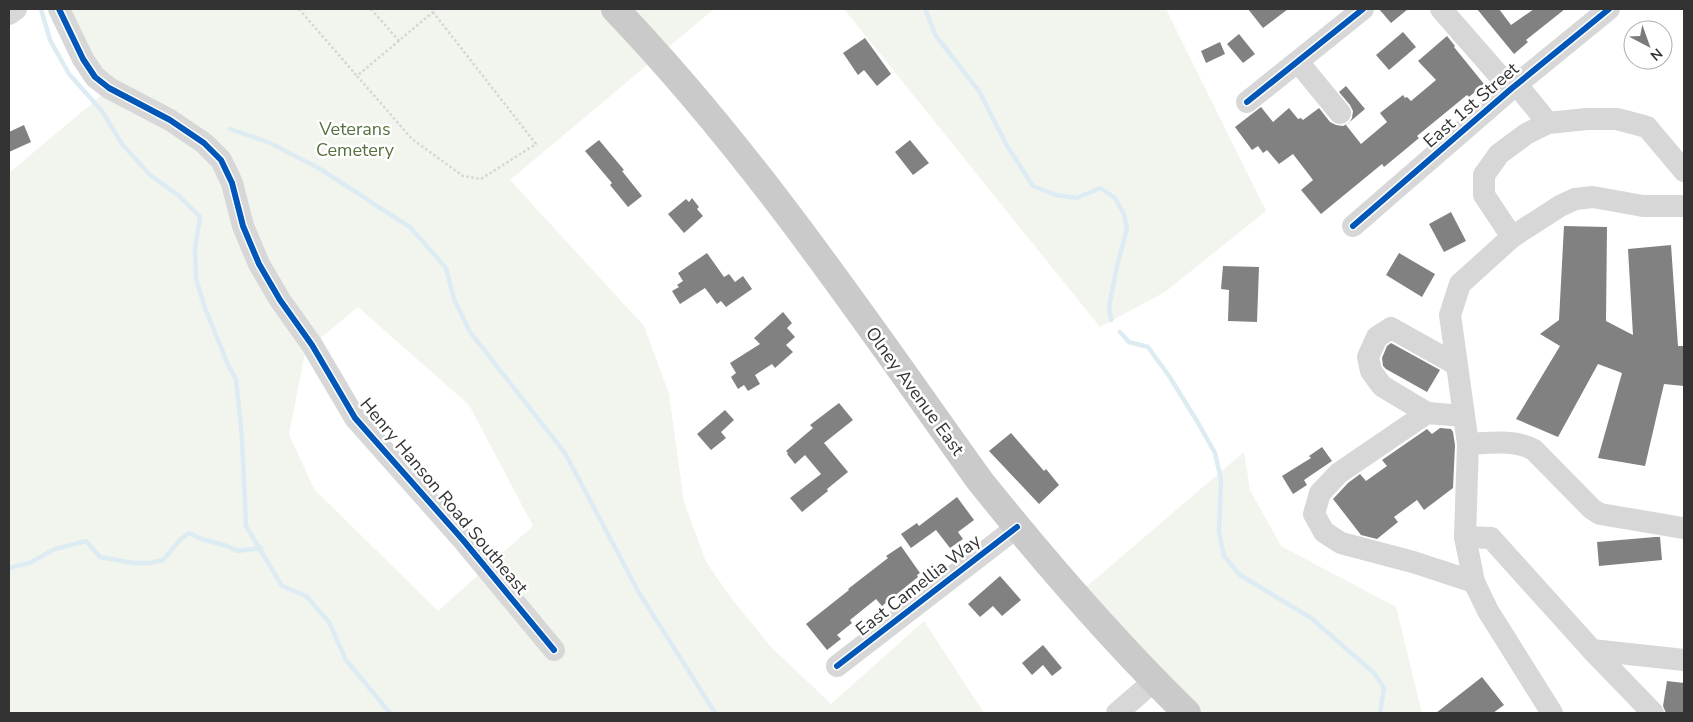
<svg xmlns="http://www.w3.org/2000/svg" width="1693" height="722" font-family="'Nunito Sans',sans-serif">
<rect width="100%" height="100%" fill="#fff"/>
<g fill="#f1f5ed">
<path d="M 59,9 L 714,9 L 510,180 L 644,326 L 669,394 L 684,502 L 706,562 L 732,599 L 770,646 L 831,704 L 924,621 L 984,713 L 9,713 L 9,173 L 103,94 L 176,130 L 217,163 L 224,182 L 236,229 L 278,308 L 306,348 L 289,434 L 314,489 L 438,611 L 533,526 L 469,405 L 358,307 L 312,345 C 286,308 260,271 243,228 C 235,206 235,179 220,160 C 199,132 160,113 130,98 C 118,92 103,86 94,76 C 78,57 70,31 59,9 Z"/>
<polygon points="844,9 1166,9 1266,211 1165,292 1100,327"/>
<polygon points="1244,452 1250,490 1281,546 1396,607 1422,713 1203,713 1163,674 1086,587"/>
</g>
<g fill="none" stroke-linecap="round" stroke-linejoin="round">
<g stroke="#ddebf3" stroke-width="4.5">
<polyline points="41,9 50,40 69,74 102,111 122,144 150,175 178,195 200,217 195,249 196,279 205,308 229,367 236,379 242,438 246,526 282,586 306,596 329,622 346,660 390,713"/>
<polyline points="925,9 936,36 979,91 1006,144 1033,186 1056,195 1077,198 1100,188 1115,198 1124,214 1127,229 1117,266 1109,307 1111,320"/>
<polyline points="230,129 270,143 322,170 411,228 446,268 454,299 470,332 565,453 638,591 715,713"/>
<polyline points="1120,332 1129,342 1148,347 1169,376 1197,421 1215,453 1221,479 1219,532 1224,556 1240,575 1311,618 1374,673 1384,688 1380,713"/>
<polyline points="9,568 29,563 55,549 86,541 100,557 133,563 149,563 163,560 180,540 189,533 202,539 227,546 237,551 261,548"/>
</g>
</g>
<g fill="#818181">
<polygon points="1248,9 1288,9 1263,28"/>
<polygon points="1379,9 1408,9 1391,23"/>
<polygon points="1477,9 1499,9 1511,25 1534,9 1565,9 1526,40 1528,42 1514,54"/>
<polygon points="1403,32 1416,47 1389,70 1376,55"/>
<polygon points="1239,34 1255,54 1243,63 1227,44"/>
<polygon points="1447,36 1455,46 1454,47 1484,84 1469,97 1467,95 1417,136 1419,138 1401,153 1384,167 1382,164 1321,214 1301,190 1313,180 1293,154 1279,164 1267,150 1263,153 1258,146 1252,150 1235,127 1261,107 1273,122 1289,108 1298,119 1301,118 1303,120 1319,108 1330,122 1336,125 1343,126 1349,123 1352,118 1353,111 1350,105 1339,92 1346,86 1365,109 1346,125 1361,144 1387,122 1380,113 1403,95 1405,98 1407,97 1411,101 1436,80 1418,61"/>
<polygon points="865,38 891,74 877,86 864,70 858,75 843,53"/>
<polygon points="1220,42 1225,54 1206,63 1201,51"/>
<polygon points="24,125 31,142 9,152 9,132"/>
<polygon points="599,140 624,170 622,171 642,196 628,207 610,185 612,183 585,151"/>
<polygon points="910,140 929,163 913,175 895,152"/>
<polygon points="692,198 699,207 697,209 703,216 684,233 668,214 686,199 689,202"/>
<polygon points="1451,212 1466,241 1444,252 1429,224"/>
<polygon points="1564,226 1607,227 1606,321 1633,335 1628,249 1671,245 1678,346 1684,346 1684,386 1664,384 1645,466 1598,458 1622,373 1598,364 1558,437 1516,419 1560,346 1540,334 1559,320"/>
<polygon points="707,253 724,277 729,274 735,282 743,276 752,289 726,307 721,301 717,304 705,288 680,304 672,291 679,287 677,285 683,281 678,273"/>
<polygon points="1399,253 1435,274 1422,297 1386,275"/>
<polygon points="1223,266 1259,267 1257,322 1228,321 1229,290 1221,289"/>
<polygon points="783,312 792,323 787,328 795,337 786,345 793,352 775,368 772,364 755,375 760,384 748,391 744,385 738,389 731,377 736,373 730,363 760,344 754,338"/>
<polygon points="1391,343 1440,370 1427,392 1386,369 1383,366 1382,358 1387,346"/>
<polygon points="839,403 853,420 824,443 848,472 827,489 828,491 802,512 790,498 821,474 805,455 795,464 787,454 788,453 786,451 813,428 810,425"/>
<polygon points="725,410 734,420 721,432 726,438 711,450 697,434"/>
<polygon points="1440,428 1451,429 1453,432 1455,445 1453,488 1424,510 1417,500 1394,517 1398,522 1377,539 1361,535 1333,499 1348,483 1360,474 1366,481 1387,466 1382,460 1427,429 1432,434"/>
<polygon points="1011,433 1044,471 1046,469 1059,485 1039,504 989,451"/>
<polygon points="1322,447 1332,461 1304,480 1307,485 1293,494 1282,476 1311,458 1309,456"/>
<polygon points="957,497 974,520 958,532 963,539 950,548 936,530 911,548 901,534 917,523 919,526"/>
<polygon points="1655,537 1660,537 1662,560 1599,566 1597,542"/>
<polygon points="901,546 920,573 917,575 918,577 882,606 876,599 850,620 852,623 837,635 841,639 827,650 806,624 849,590 848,589 888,558 886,556"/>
<polygon points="1000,576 1021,600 1002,616 993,606 980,617 968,604"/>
<polygon points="1043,645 1062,668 1052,676 1043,665 1032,675 1022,663"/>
<polygon points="1482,677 1504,705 1493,713 1436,713"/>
<polygon points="1667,681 1684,683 1684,713 1666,713 1663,706"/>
</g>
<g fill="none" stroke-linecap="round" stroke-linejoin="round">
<g stroke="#d6d6d6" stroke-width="2.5" stroke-dasharray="2.5 2.5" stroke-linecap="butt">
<polyline points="299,9 357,76"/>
<polyline points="371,9 399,41"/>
<polyline points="433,12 536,144 481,179 463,176 412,139 357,76 433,12 436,9"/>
</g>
<g stroke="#d7d7d7" stroke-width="22">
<polyline points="59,9 83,59 95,77 109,88 170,120 204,143 221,160 232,183 243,226 259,264 280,300 312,345 355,418 463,540 554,650"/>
<polyline points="1441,9 1511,89"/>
<polyline points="9,14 16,9"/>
<polyline points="1298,62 1340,113"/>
<polyline points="1517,85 1548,123"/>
<polyline points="1247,102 1363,9"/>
<polyline points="1353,226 1511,89 1609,9"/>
<polyline points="1512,237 1484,195 1484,175 1499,154 1526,134 1548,123 1587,119 1617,119 1647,127 1684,171"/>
<polyline points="1427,413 1382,386 1371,371 1368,357 1377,337 1391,328 1457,365"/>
<polyline points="1464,416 1427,413 1339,473 1320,493 1314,514 1324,532 1341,543 1413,562 1474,582"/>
<path d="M 1468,444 C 1491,443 1514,439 1534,450 L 1592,509 L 1600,514 L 1683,528"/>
<polyline points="1465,537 1491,538 1592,650 1653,713"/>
<polyline points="1592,650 1684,660"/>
<polyline points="837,666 1017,527"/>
<polyline points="1117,713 1154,681"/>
<polyline points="1552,713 1488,611 1474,582 1465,537 1468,444 1450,315 1460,284 1512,237 1560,206 1575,199 1593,197 1643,206 1684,206"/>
</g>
<path stroke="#cacaca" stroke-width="28" d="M 615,9 C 753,153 864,319 980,481 C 1045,562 1113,641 1187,713"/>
<defs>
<g id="cycleway">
<polyline points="59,9 83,59 95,77 109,88 170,120 204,143 221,160 232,183 243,226 259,264 280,300 312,345 355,418 463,540 554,650"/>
<polyline points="1247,102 1363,9"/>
<polyline points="1353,226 1511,89 1609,9"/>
<polyline points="837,666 1017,527"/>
</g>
</defs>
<use href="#cycleway" stroke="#fff" stroke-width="9"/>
<use href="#cycleway" stroke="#0057b8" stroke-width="6"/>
</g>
<g text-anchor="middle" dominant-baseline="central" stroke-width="5" stroke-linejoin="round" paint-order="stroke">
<g font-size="18" fill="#333" stroke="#fff">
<text transform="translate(1471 105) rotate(-41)">East 1st Street</text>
<text transform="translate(915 391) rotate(54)">Olney Avenue East</text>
<text transform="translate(444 496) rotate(50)">Henry Hanson Road Southeast</text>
<text transform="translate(918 585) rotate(-38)">East Camellia Way</text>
</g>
<g font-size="18" fill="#56703f" stroke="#fff">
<text x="355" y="129">Veterans<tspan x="355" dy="21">Cemetery</tspan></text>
</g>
</g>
<rect width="1693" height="722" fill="none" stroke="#333333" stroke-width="20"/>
<g transform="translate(1648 45) rotate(139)"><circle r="24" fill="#ffffff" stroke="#adadad"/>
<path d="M0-4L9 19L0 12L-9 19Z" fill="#7a7a7a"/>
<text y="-8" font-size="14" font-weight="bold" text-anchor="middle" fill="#333333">N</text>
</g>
</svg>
